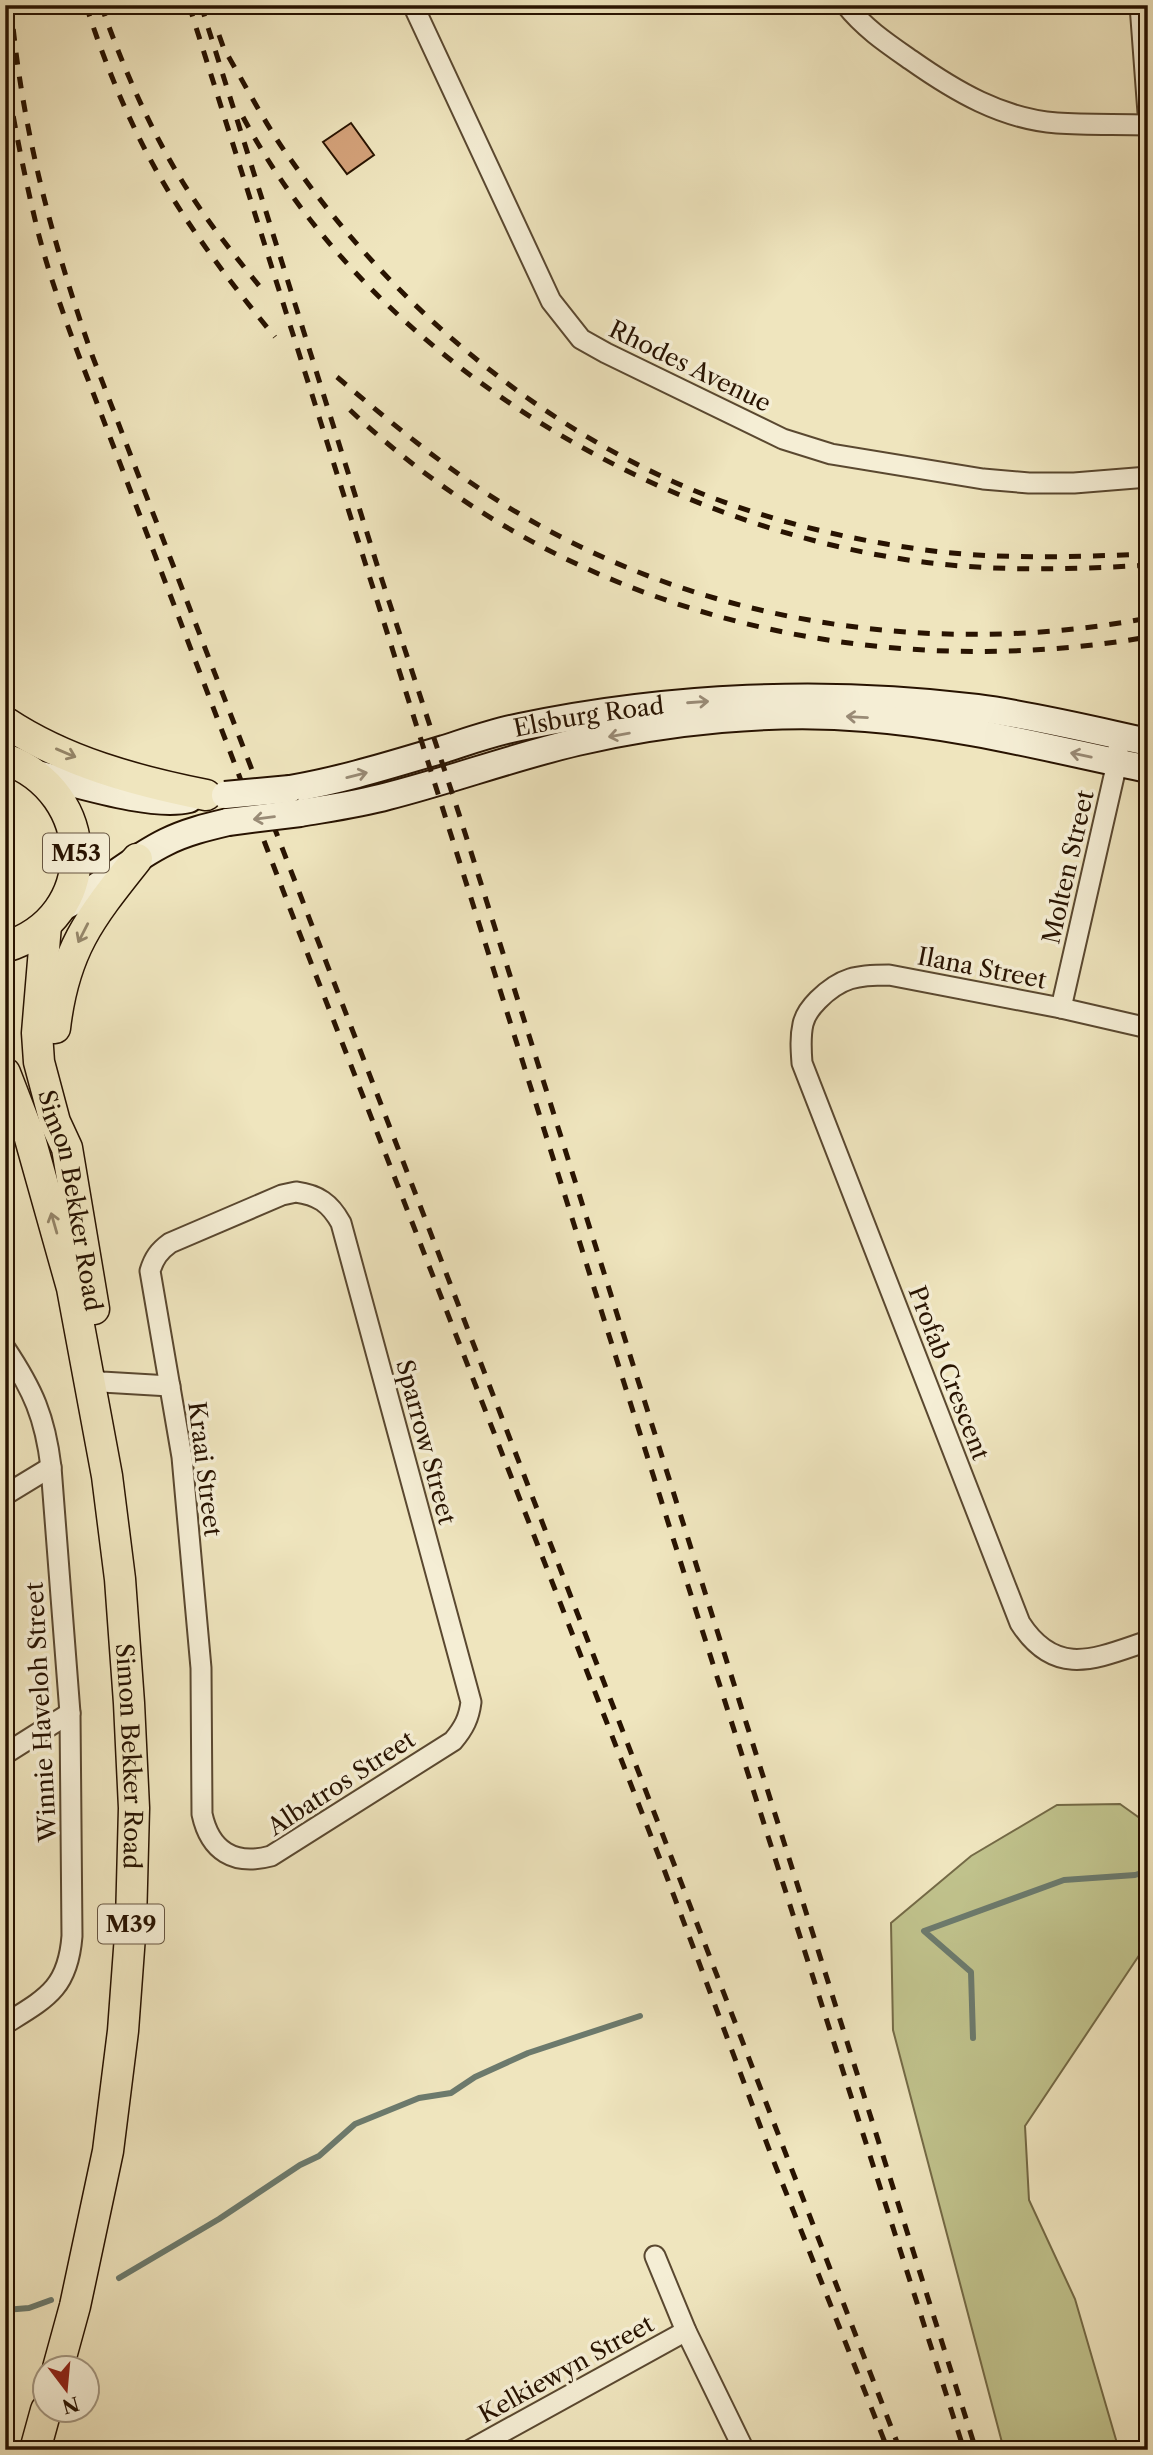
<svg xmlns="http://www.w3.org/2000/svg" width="1153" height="2455" font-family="'Libre Caslon Text',serif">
<rect width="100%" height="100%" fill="#efe5be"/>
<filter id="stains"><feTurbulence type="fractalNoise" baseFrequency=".00286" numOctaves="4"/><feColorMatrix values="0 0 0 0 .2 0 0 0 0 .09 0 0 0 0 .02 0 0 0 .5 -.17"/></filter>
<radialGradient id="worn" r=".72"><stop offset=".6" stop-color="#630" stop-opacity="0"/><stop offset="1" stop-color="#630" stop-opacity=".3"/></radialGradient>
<polygon fill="#c0c28c" stroke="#746a46" stroke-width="2" points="1120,1804 1148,1824 1148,1942 1025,2126 1029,2200 1075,2299 1119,2450 1004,2450 893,2030 891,1923 971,1856 1057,1805"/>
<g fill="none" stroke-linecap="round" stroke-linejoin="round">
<g stroke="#6c7a6d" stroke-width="6">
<polyline points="973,2038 971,1972 924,1931 1064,1880 1135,1875 1148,1871"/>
<polyline points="119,2278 219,2219 300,2165 319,2156 355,2124 419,2098 451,2093 475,2077 528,2053 640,2016"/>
<polyline points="5,2310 29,2308 51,2300"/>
</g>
</g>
<polygon fill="#d3a179" stroke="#281301" stroke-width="2" points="351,123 374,155 347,174 323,142"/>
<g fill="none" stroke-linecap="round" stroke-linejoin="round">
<defs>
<g id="street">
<polyline points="413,5 551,301 581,339 606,353 783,439 831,454 983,479 1029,483 1074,483 1148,477"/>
<path d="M 846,5 C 864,28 888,44 911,60 C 955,91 1002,119 1057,123 C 1087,125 1118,124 1148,125"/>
<polyline points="1140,5 1148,113"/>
<polyline points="1061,1008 1117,763 1118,749"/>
<path d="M 1148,1028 L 1061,1008 L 889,975 C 857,975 841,977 818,1000 C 812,1006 805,1015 803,1024 C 800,1037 801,1050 802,1063 L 1020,1623 C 1056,1679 1097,1658 1148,1641"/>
<path d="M 296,1192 C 318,1195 330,1203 341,1223 L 471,1702 C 469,1718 464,1728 453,1741 L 271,1856 C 234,1866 210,1851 202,1814 L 201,1668 L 182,1457 L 150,1271 C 154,1258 159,1251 170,1243 L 282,1195 Z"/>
<path d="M 5,1348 C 33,1390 45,1417 51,1467 L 70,1713 L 72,1936 C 68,1988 47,1998 5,2024"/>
<polyline points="87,1377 102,1382 170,1386"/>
<polyline points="5,1495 51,1467"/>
<polyline points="5,1754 70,1713"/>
<polyline points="655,2256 686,2331 744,2450"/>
<polyline points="470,2450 686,2331"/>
</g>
<g id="secondary">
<path d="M 37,774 C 76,783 151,808 189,799"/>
<path id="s1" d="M 290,789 C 343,780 393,764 444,749 C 469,741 494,732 520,727 C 669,696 826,689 977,708 C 1032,715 1093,730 1148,742"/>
<path d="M 300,813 C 329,808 359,804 388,796 C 451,780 513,757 577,742 C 668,721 773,710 866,718 C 961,725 1055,750 1148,769"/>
<path d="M 59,909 C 97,891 127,861 166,842 C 186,832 207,827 228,822"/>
</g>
<g id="primary">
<path d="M 5,722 C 65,762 136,781 206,795"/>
<path d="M 5,759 C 98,792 101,918 5,947"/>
<path id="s2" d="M 46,925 L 37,1033 L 39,1062 L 55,1122 L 67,1148 L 94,1309"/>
<path d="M 55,1028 C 64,950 90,918 137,859"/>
<path id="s3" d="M 5,1073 L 29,1135 L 72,1288 L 107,1476 L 120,1579 L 129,1703 L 134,1808 L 131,1922 L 123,2031 L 108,2151 L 75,2306 L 58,2368"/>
<polyline points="35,2450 46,2410"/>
</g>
</defs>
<use href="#street" stroke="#5a4830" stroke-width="23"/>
<use href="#secondary" stroke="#281301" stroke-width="30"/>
<use href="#primary" stroke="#281301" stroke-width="33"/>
<use href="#street" stroke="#f5eed5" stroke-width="19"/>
<use href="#secondary" stroke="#f5eed5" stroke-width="26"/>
<use href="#primary" stroke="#efe5be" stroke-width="30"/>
<g stroke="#281301" stroke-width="5" stroke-dasharray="12 12" stroke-linecap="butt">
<path d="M 11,5 C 21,126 52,241 92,355 L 900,2450"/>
<path d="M 86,5 C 105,64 129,123 160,177 C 193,234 233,286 275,337"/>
<path d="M 101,5 C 122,64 147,123 179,176 C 204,218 235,256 265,293"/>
<polyline points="189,5 697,1614 964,2450"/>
<polyline points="201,5 379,571 459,814 976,2450"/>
<path d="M 219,35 L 224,49 C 246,86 266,126 291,160 C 386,296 522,414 674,482 C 751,516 834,537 918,549 C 994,560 1071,557 1148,554"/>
<path d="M 5,69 C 14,124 25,179 38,232 C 52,286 72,338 92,390 L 287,901 L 665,1872 L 770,2152 L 888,2450"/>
<path d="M 243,117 C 369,353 641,518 902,559 C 983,572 1066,570 1148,565"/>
<path d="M 337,377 C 396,427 456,477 523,516 C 708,625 938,658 1148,618"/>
<path d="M 350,410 C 562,611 863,686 1148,637"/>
</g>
<defs>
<g id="secondary-bridge">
<polyline points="225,795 290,789"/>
<polyline points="228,822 300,813"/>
</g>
</defs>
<use href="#secondary-bridge" stroke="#281301" stroke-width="30" stroke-linecap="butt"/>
<use href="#secondary-bridge" stroke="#f5eed5" stroke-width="26"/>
</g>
<defs><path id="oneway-shaft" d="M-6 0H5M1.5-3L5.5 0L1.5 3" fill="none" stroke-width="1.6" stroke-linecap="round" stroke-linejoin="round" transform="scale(1.75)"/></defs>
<g stroke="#998b76">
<use href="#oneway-shaft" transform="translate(698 702) rotate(-4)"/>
<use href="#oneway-shaft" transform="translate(857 717) rotate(-177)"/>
<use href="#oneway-shaft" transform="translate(619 735) rotate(170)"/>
<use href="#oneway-shaft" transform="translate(1081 755) rotate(-168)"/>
<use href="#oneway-shaft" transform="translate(357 775) rotate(-14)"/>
<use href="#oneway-shaft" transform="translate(264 818) rotate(173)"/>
</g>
<g stroke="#958669">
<use href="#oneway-shaft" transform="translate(66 753) rotate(23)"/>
<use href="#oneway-shaft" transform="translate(83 933) rotate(117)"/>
<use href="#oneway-shaft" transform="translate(54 1223) rotate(-106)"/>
</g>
<g text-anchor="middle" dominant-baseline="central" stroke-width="7" stroke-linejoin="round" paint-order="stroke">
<g fill="#f5eed5" stroke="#665541" stroke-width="2">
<rect x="43" y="833.5" width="66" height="39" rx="5"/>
<rect x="98" y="1904.5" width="66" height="39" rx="5"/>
</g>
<g font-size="23" font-weight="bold" fill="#281301">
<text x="76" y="853">M53</text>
<text x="131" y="1924">M39</text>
</g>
<g font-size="24" fill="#281301" stroke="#f5eed5">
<text transform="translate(690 366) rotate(26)">Rhodes Avenue</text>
<text stroke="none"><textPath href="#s1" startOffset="308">Elsburg Road</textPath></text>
<text transform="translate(1068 867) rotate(-77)">Molten Street</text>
<text transform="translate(982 968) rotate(11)">Ilana Street</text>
<text stroke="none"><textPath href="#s2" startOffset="280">Simon Bekker Road</textPath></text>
<text transform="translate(949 1373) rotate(69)">Profab Crescent</text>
<text transform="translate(426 1442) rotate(75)">Sparrow Street</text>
<text transform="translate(205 1469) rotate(83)">Kraai Street</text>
<text transform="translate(41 1712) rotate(-93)">Winnie Haveloh Street</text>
<text stroke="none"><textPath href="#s3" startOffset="698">Simon Bekker Road</textPath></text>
<text transform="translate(341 1783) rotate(-33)">Albatros Street</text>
<text transform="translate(566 2369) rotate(-29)">Kelkiewyn Street</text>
</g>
</g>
<rect width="1153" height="2455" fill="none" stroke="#efe5be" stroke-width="28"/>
<rect x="7" y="7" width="1139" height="2441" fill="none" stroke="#281301" stroke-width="3.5"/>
<rect x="14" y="14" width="1125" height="2427" fill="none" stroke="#281301" stroke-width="2"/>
<g transform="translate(66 2389) rotate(164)"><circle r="33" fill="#f5eed5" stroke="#a39680" stroke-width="2"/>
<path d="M0-5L12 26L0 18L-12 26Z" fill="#8f2418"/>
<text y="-10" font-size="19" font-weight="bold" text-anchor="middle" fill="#281301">N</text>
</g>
<rect width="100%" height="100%" filter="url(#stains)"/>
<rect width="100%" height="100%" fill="url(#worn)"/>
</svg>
